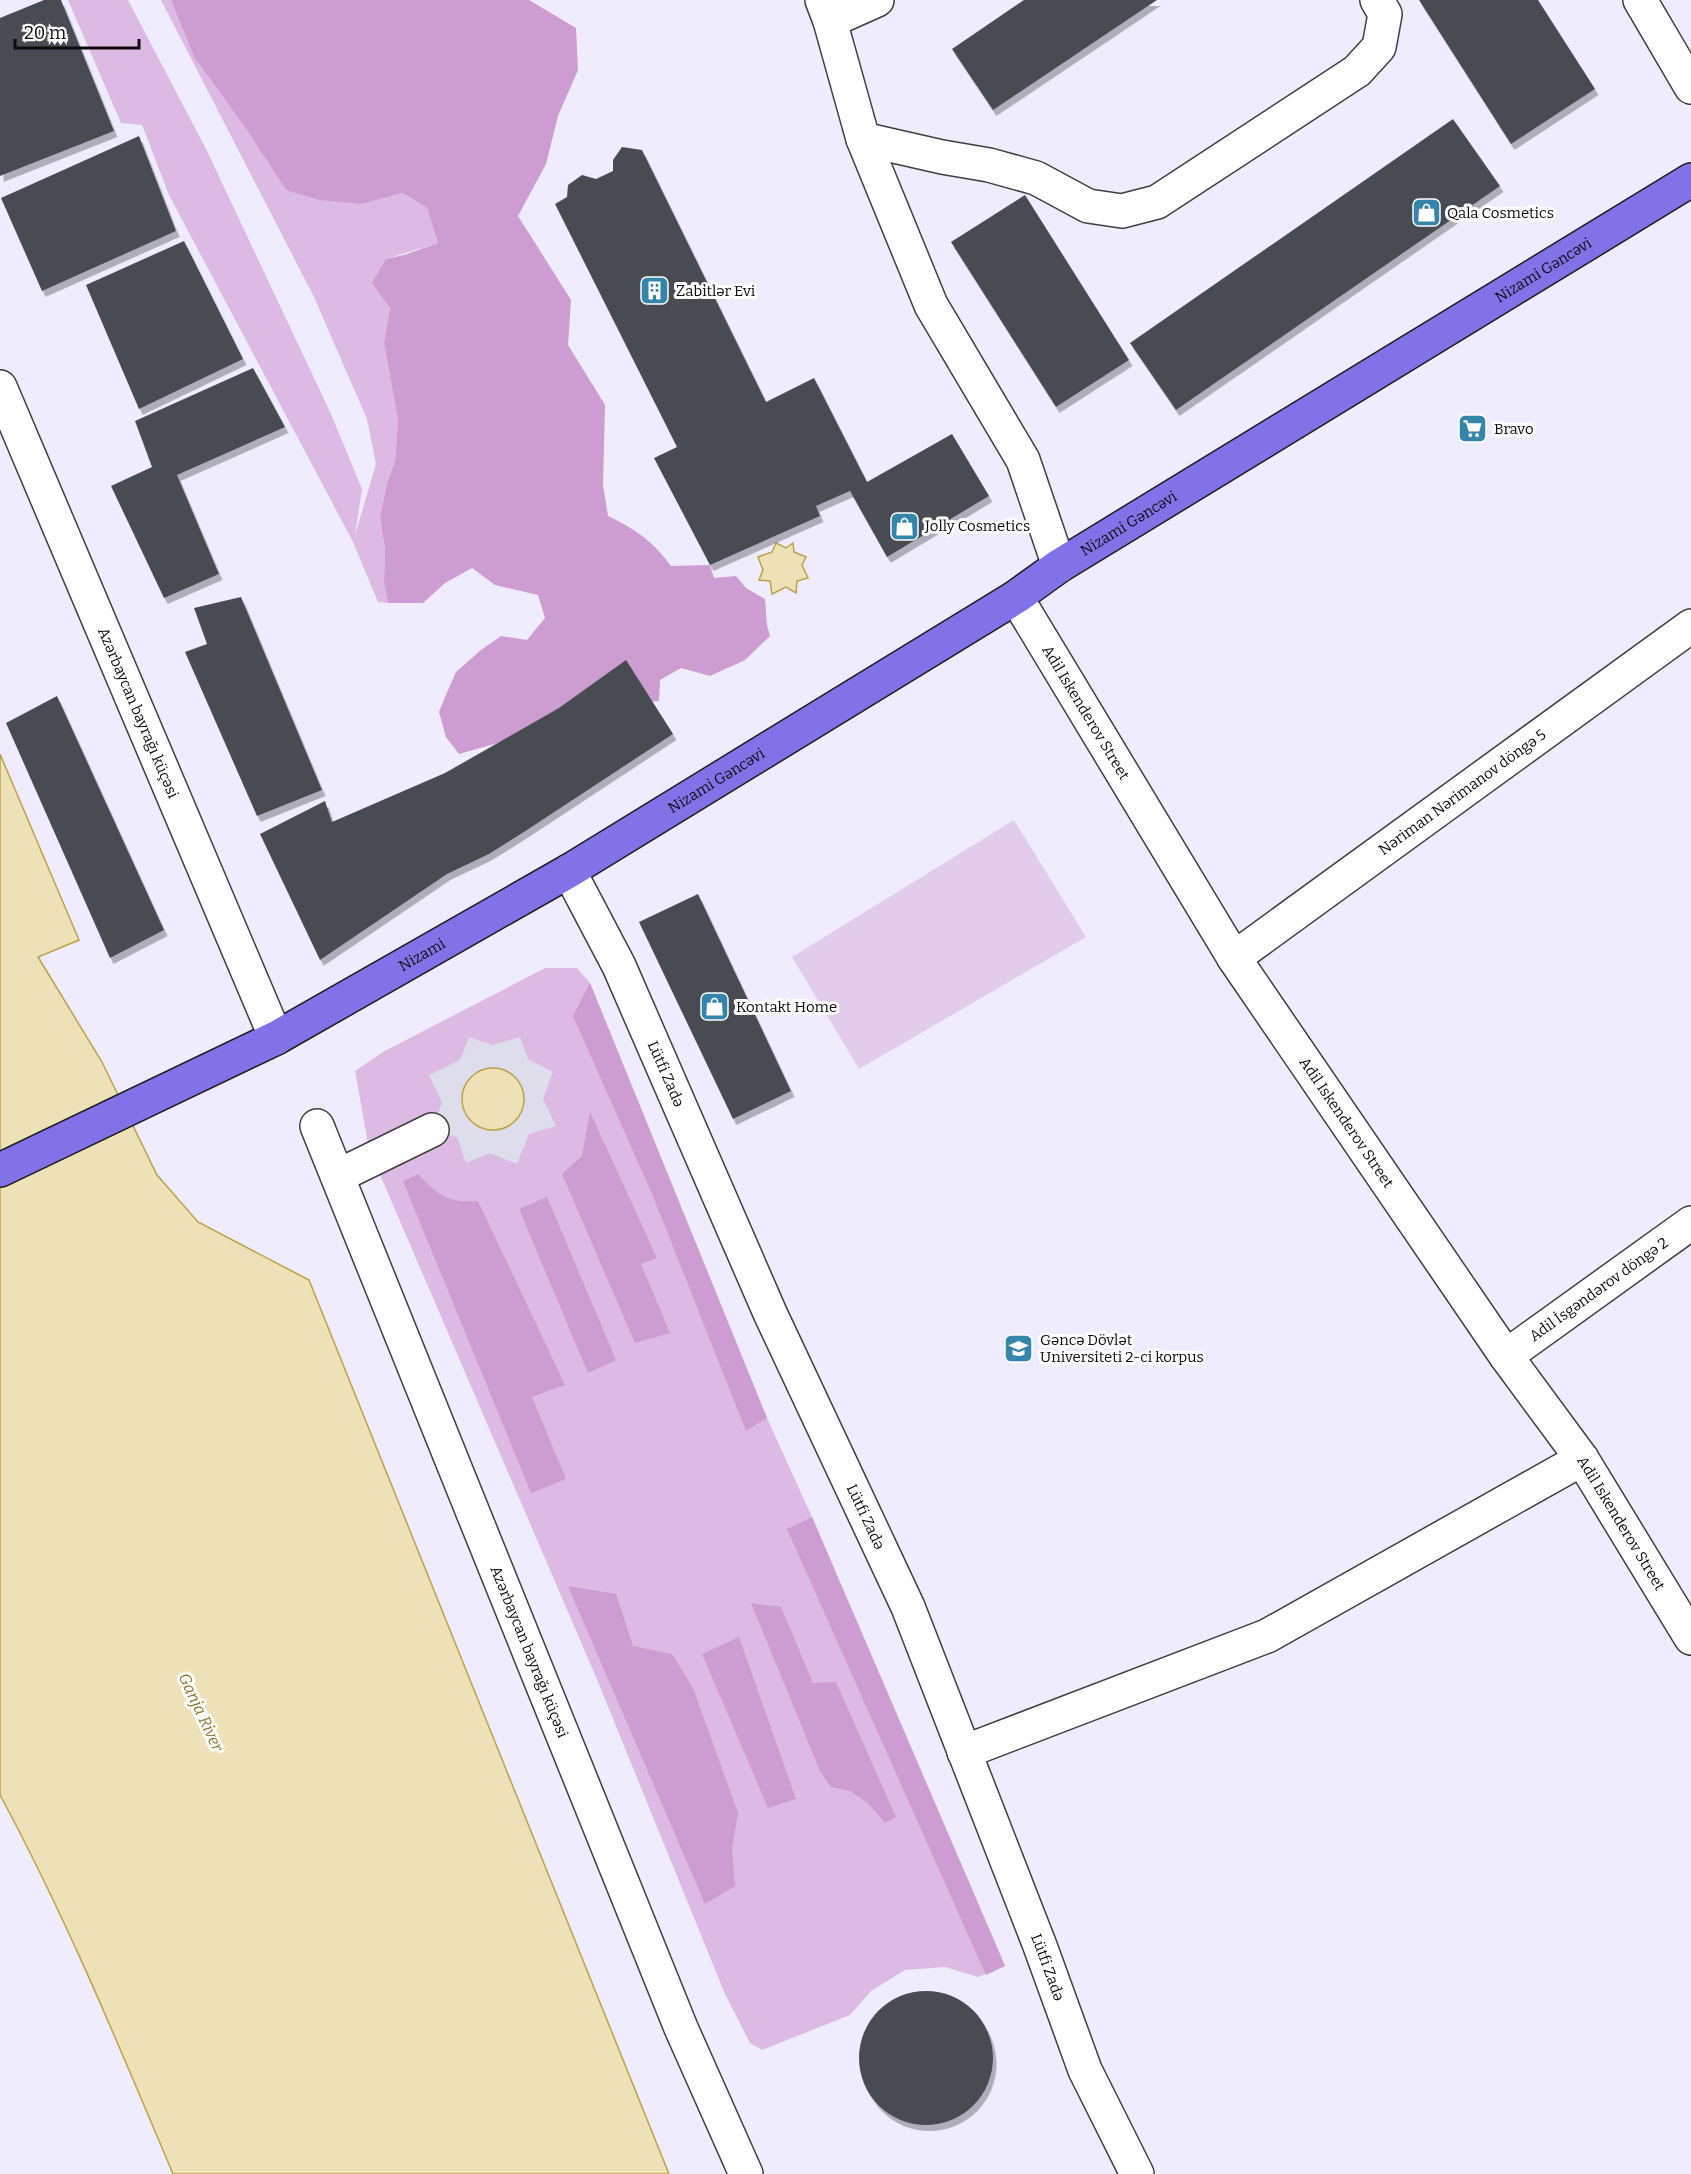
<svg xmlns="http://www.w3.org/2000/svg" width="1691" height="2174" font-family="Bitter,serif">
<defs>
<filter id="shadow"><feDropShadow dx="3.5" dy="6" stdDeviation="0" flood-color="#0004"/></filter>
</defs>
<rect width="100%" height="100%" fill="#efecfd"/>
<g fill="#ddbae3">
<polygon points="68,0 128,0 207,151 331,414 362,489 355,535 376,464 367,419 314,297 161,0 171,0 194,57 244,126 286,190 360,204 403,193 427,208 438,243 386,259 390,308 384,343 398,420 395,461 387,483 380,517 385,550 384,583 388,603 378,602 353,542 169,195 142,125 121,123"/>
<polygon points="545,968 577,968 590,983 767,1418 812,1517 1005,1966 978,1977 945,1967 905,1970 871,1991 850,2015 762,2050 750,2043 725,1994 596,1677 369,1149 355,1071 383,1052"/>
</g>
<g fill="#cd9cd1">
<path d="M 171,0 L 529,0 L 576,28 L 578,70 L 558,116 L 546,164 L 518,216 L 571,300 L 568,345 L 605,405 L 603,485 L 608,516 C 636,530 652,540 671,566 L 710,565 L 714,578 L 736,576 L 746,588 L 765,599 L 767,625 L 770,636 L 745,660 L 710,676 L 681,668 L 660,680 L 659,701 L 643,702 L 459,754 L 446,737 L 439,712 L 445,697 L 456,672 L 481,650 L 501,636 L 527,640 L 545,618 L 538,595 L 495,585 L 472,568 L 445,583 L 423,603 L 388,603 L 384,583 L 385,550 L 380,517 L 387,483 L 395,461 L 398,420 L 384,343 L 390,308 L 372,283 L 386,259 L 404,255 L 438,243 L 427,208 L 403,193 L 361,204 L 319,200 L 286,190 L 244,126 L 194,57 Z"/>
<polygon points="590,983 767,1418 746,1431 653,1196 573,1016"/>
<polygon points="590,1112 657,1258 641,1264 670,1333 635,1343 562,1174 582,1156"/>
<path d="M 418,1174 C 438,1195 447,1203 478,1201 L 565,1385 L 532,1397 L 566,1479 L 531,1493 L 403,1181 Z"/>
<polygon points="547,1197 616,1360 588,1373 519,1209"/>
<polygon points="812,1517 1005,1966 986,1975 787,1529"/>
<polygon points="568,1586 616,1594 633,1646 672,1654 693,1688 738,1813 732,1849 735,1886 705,1904"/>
<polygon points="751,1603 781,1607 813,1683 836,1682 896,1817 885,1823 868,1803 850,1791 831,1787 820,1771"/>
<polygon points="739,1637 796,1799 768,1808 702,1654"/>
</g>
<polygon fill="#e2cbeb" points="1014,820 1086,937 859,1069 792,957"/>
<polygon fill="#deddeb" points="469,1037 493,1045 520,1037 528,1059 553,1072 543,1099 556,1126 529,1134 517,1164 490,1153 466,1163 457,1137 432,1130 442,1103 429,1075 460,1060"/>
<g fill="#eee0b7" stroke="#bca147" stroke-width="1.5">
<polygon points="776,543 786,548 793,543 794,552 806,557 802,565 808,578 797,581 796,593 786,587 772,594 770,581 759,580 763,570 758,557 772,552"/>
<path d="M 0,754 L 79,940 L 38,957 L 102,1062 L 157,1175 L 198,1222 L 309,1280 L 669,2174 L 173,2174 C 119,2046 66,1917 0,1795 Z"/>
<circle cx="493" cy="1099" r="31"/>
</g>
<g fill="#494c53" filter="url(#shadow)">
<polygon points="44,0 61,0 114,131 0,176 0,18"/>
<polygon points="1024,0 1157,0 993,110 952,49"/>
<polygon points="1419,0 1538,0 1595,89 1511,144"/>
<polygon points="1453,119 1500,186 1176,410 1130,343"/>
<polygon points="139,136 176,231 42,291 1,198"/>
<polygon points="622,147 642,150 766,402 814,378 867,482 952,434 989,496 887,557 850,491 816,506 820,516 710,565 654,458 677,447 555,204 567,197 568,185 582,175 596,179 613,171 613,160"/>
<polygon points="1025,195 1129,360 1056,407 951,242"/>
<polygon points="184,241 243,359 139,409 86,285"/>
<polygon points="253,368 285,427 177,475 219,574 164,598 111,486 152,467 135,421"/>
<polygon points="241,597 322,790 257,816 185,652 207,644 194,608"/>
<polygon points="626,660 673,734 527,830 489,854 447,874 320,960 260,834 325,801 332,822 445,773 559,708"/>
<polygon points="57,696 164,930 110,958 6,723"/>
<polygon points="698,894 791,1091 733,1119 639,922"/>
<circle cx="926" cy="2058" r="67"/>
</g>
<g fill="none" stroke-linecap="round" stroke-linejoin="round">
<defs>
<g id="pedestrian">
<path id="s1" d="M 317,1126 L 681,2028 L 746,2174"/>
<polyline points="338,1176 432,1130"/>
</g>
<g id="minor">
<polyline points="822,0 830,21 863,139 931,305 1023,460 1059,566"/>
<polyline points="1640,0 1691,87"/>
<polyline points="830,21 877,0"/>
<polyline points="863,139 942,157 989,165 1036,178 1088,206 1122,211 1157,202 1357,71 1379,47 1385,14 1377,0"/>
<path id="s2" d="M 1016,597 L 1234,958 L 1506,1356 L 1582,1459 L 1691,1638"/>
<path id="s3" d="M 569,871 L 619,966 L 770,1313 L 908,1607 L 1040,1946 L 1085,2070 L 1137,2174"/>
<path id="s4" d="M 1234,958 L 1691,626"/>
<path id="s5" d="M 1506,1356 L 1691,1223"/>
<polyline points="964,1752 1267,1636 1582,1459"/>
</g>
<g id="tertiary">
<path id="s6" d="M 0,387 L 276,1038"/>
</g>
<g id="primary">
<path id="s7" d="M 0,1170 L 276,1038 L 569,871 L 1016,597 L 1059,566 L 1691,180"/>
</g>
</defs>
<use href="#pedestrian" stroke="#3f3f3f" stroke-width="36"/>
<use href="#minor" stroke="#3f3f3f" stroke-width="36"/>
<use href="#tertiary" stroke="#3f3f3f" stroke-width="36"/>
<use href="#primary" stroke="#1d1d1d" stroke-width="36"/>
<use href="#pedestrian" stroke="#fff" stroke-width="33"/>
<use href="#minor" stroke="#fff" stroke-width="33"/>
<use href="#tertiary" stroke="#fff" stroke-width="33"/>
<use href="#primary" stroke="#8172e7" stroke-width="33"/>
</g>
<defs>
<symbol id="shop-square" viewBox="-11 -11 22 22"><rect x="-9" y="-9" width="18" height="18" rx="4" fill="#3584aa" stroke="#fff"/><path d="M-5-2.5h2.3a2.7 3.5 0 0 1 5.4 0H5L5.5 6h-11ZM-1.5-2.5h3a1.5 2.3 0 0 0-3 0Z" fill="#fff"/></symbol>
<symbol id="building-square" viewBox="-11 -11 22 22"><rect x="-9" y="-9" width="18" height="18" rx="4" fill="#3584aa" stroke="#fff"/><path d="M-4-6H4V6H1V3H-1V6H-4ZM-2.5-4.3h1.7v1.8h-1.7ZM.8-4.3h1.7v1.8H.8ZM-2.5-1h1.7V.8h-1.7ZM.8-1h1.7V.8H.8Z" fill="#fff"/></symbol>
<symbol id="supermarket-square" viewBox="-11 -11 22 22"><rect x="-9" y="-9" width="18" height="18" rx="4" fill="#3584aa" stroke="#fff"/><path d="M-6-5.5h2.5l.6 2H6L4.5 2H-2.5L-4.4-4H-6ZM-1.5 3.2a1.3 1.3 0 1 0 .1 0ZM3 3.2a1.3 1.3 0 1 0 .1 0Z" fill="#fff"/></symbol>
<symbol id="university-square" viewBox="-11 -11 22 22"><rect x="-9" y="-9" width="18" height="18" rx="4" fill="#3584aa" stroke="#fff"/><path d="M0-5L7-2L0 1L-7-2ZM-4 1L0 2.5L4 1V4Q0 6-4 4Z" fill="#fff"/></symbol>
</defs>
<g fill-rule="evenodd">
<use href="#shop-square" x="1410" y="196" width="33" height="33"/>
<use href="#building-square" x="638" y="274" width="33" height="33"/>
<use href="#supermarket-square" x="1456" y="412" width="33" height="33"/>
<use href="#shop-square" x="888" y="510" width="33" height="33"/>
<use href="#shop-square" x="698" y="990" width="33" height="33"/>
<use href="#university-square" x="1002" y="1332" width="33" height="33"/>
</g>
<g text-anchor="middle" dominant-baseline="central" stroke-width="6" stroke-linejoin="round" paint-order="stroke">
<g font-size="15" fill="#0c0c0c" stroke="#fff" text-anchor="start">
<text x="1447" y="213">Qala Cosmetics</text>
<text x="676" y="291">Zabitlər Evi</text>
<text x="1494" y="429">Bravo</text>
<text x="925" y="526">Jolly Cosmetics</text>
<text x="736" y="1007">Kontakt Home</text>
<text x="1040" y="1340">Gəncə Dövlət<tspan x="1040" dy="17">Universiteti 2-ci korpus</tspan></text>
</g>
<g font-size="15" fill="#0c0c0c" stroke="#fff">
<text stroke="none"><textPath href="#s7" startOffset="1788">Nizami Gəncəvi</textPath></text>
<text stroke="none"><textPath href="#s7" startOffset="1302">Nizami Gəncəvi</textPath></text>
<text stroke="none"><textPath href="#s2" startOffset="135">Adil Iskenderov Street</textPath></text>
<text stroke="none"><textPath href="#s6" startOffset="354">Azərbaycan bayrağı küçəsi</textPath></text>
<text stroke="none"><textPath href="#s7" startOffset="816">Nizami Gəncəvi</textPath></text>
<text stroke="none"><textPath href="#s4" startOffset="282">Nəriman Nərimanov döngə 5</textPath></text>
<text stroke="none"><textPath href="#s7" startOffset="474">Nizami</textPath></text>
<text stroke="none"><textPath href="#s3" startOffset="225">Lütfi Zadə</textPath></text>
<text stroke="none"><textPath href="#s2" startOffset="621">Adil Iskenderov Street</textPath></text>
<text stroke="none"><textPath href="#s5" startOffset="114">Adil İsgəndərov döngə 2</textPath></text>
<text stroke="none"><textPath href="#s3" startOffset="711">Lütfi Zadə</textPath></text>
<text stroke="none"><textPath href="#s2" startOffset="1107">Adil Iskenderov Street</textPath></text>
<text stroke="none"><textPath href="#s1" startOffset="567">Azərbaycan bayrağı küçəsi</textPath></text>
<text stroke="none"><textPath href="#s3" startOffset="1197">Lütfi Zadə</textPath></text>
</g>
<g font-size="16" font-style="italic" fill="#877424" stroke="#fff">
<text transform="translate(201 1712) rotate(65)">Ganja River</text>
</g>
</g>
<path d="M15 39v9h124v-9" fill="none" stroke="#0c0c0c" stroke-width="3"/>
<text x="24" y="39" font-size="18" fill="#0c0c0c" stroke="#ffffff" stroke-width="4.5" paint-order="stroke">20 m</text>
</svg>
